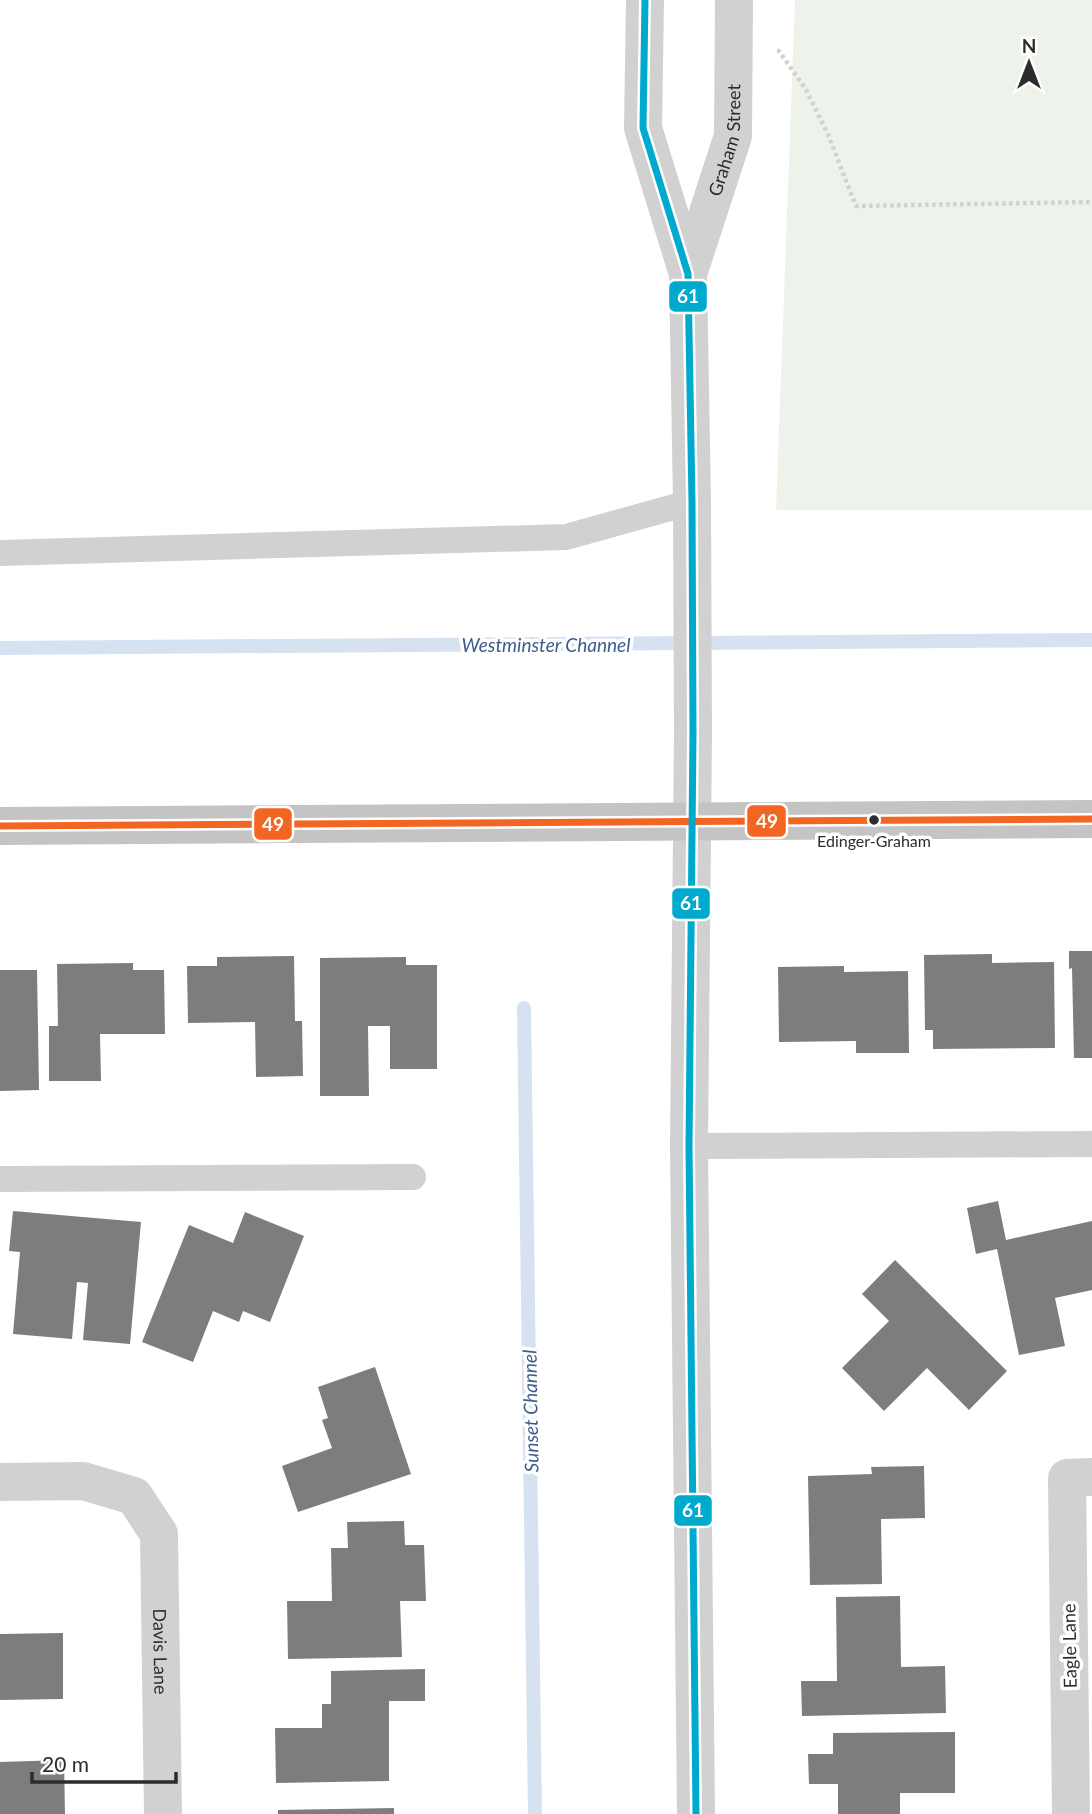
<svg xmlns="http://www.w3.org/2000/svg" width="1092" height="1814" font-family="Lato,sans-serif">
<rect width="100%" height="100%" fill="#fff"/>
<polygon fill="#edf3ea" points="795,0 1092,0 1092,510 776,510"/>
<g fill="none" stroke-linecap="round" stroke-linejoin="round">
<g stroke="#d7e2f0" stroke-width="14">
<polyline points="0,648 1092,640"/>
<polyline points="524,1008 535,1814"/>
</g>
</g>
<g fill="#7d7d7d">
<polygon points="1069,951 1092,951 1092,1058 1074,1058 1072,968 1069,969"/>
<polygon points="992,954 992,963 1054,962 1055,1048 933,1049 933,1030 925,1030 924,955"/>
<polygon points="294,956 295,1021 302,1021 303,1076 256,1077 255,1022 188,1023 187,966 217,966 217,957"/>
<polygon points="406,957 406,965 437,965 437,1069 390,1069 390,1026 368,1026 369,1096 320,1096 320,958"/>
<polygon points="133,963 133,970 164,970 165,1034 100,1034 101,1081 49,1081 49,1026 58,1026 57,964"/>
<polygon points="844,966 844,972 908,971 909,1053 856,1053 856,1041 779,1042 778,967"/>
<polygon points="0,970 37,970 39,1090 0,1091"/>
<polygon points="998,1201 1006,1240 1092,1221 1092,1290 1055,1298 1065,1346 1019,1355 997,1249 976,1254 967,1208"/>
<polygon points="13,1211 141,1222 130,1344 83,1340 88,1283 77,1282 72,1339 13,1334 20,1252 9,1251"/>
<polygon points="245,1212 304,1236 270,1322 243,1311 239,1322 213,1311 193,1362 142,1342 189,1225 233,1243"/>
<polygon points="895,1260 1007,1371 969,1410 927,1368 884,1411 842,1368 889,1321 862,1294"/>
<polygon points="375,1367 411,1474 298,1512 282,1466 332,1448 322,1420 328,1418 318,1387"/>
<polygon points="924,1466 925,1518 881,1519 882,1584 810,1585 808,1476 872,1474 871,1467"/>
<polygon points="404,1521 405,1545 424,1545 426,1601 400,1601 402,1657 288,1659 287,1601 332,1601 331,1548 348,1548 347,1522"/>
<polygon points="900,1596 901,1667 945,1666 946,1713 802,1716 801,1681 837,1681 836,1597"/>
<polygon points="63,1633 63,1699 0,1700 0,1634"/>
<polygon points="425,1669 425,1701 389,1701 389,1781 276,1783 275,1728 322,1728 322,1704 331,1704 331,1671"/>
<polygon points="955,1732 955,1793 900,1793 900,1814 838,1814 838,1784 809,1784 808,1754 833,1754 833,1733"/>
<polygon points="64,1760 65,1814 0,1814 0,1762"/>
<polygon points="394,1808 394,1814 278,1814 278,1810"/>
</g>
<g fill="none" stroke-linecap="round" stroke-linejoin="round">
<polyline stroke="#d1d1d1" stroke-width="4.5" stroke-dasharray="3.5 3.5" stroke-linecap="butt" points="777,51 779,51 805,88 827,132 856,206 1092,202"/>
<g stroke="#d1d1d1" stroke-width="26">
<polyline points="0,553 566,537 692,502"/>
<polyline points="689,1146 1092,1144"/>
<polyline points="0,1179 413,1177"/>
</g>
<g stroke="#d1d1d1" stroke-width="38">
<path id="s1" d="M 0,1482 L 83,1481 L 134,1496 L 159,1534 L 163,1814"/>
<polyline points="1071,1814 1067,1478 1092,1477"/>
</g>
<g stroke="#d1d1d1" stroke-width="38">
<polyline points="645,0 643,128 688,274 692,502 693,732 689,1146 696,1814"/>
<path id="s2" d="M 688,274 L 733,136 L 734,0"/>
</g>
<polyline stroke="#c4c4c4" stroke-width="38" points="0,826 1092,819"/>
<defs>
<polyline id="bus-1" points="0,826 1092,819"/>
<polyline id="bus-2" points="645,0 643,128 688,274 692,502 693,732 689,1146 696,1814"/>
</defs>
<use href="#bus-1" stroke="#fff" stroke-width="12"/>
<use href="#bus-2" stroke="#fff" stroke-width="12"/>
<use href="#bus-1" stroke="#f26522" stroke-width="7"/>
<use href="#bus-2" stroke="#00a9ce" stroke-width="7"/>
</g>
<circle fill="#2c2c2c" stroke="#fff" stroke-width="2.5" cx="874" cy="820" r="6"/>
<g text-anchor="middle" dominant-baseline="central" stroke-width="7" stroke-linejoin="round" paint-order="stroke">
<g font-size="16" fill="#2c2c2c" stroke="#fff">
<text x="874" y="840">Edinger-Graham</text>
</g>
<g font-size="18" fill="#2c2c2c" stroke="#fff">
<text stroke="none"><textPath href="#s2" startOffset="140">Graham Street</textPath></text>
<text transform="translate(1069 1646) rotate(-91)">Eagle Lane</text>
<text stroke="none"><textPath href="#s1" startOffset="299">Davis Lane</textPath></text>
</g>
<g font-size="19" font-style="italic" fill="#3c5e8c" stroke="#fff">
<text x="546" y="644">Westminster Channel</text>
<text transform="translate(530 1411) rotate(-91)">Sunset Channel</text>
</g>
</g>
<g stroke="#fff" stroke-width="2.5">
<rect x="668" y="280" width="40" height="33" rx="7" fill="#00a9ce"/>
<rect x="746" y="804" width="41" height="34" rx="7" fill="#f26522"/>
<rect x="253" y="807" width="40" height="34" rx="7" fill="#f26522"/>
<rect x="671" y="887" width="40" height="33" rx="7" fill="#00a9ce"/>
<rect x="673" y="1494" width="40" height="33" rx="7" fill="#00a9ce"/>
</g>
<g font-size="19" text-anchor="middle" font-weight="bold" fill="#fff">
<text x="688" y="303">61</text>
<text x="767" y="828">49</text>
<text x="273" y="831">49</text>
<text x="691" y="910">61</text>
<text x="693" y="1517">61</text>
</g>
<g transform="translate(1029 63)" stroke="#ffffff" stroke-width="5" paint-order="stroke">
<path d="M0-5L12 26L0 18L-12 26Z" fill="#2c2c2c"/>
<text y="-10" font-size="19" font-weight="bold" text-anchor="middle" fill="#2c2c2c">N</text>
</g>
<path d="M32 1772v10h144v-10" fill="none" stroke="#2c2c2c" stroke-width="3.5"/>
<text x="42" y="1772" font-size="21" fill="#2c2c2c" stroke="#ffffff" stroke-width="5" paint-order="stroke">20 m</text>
</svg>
